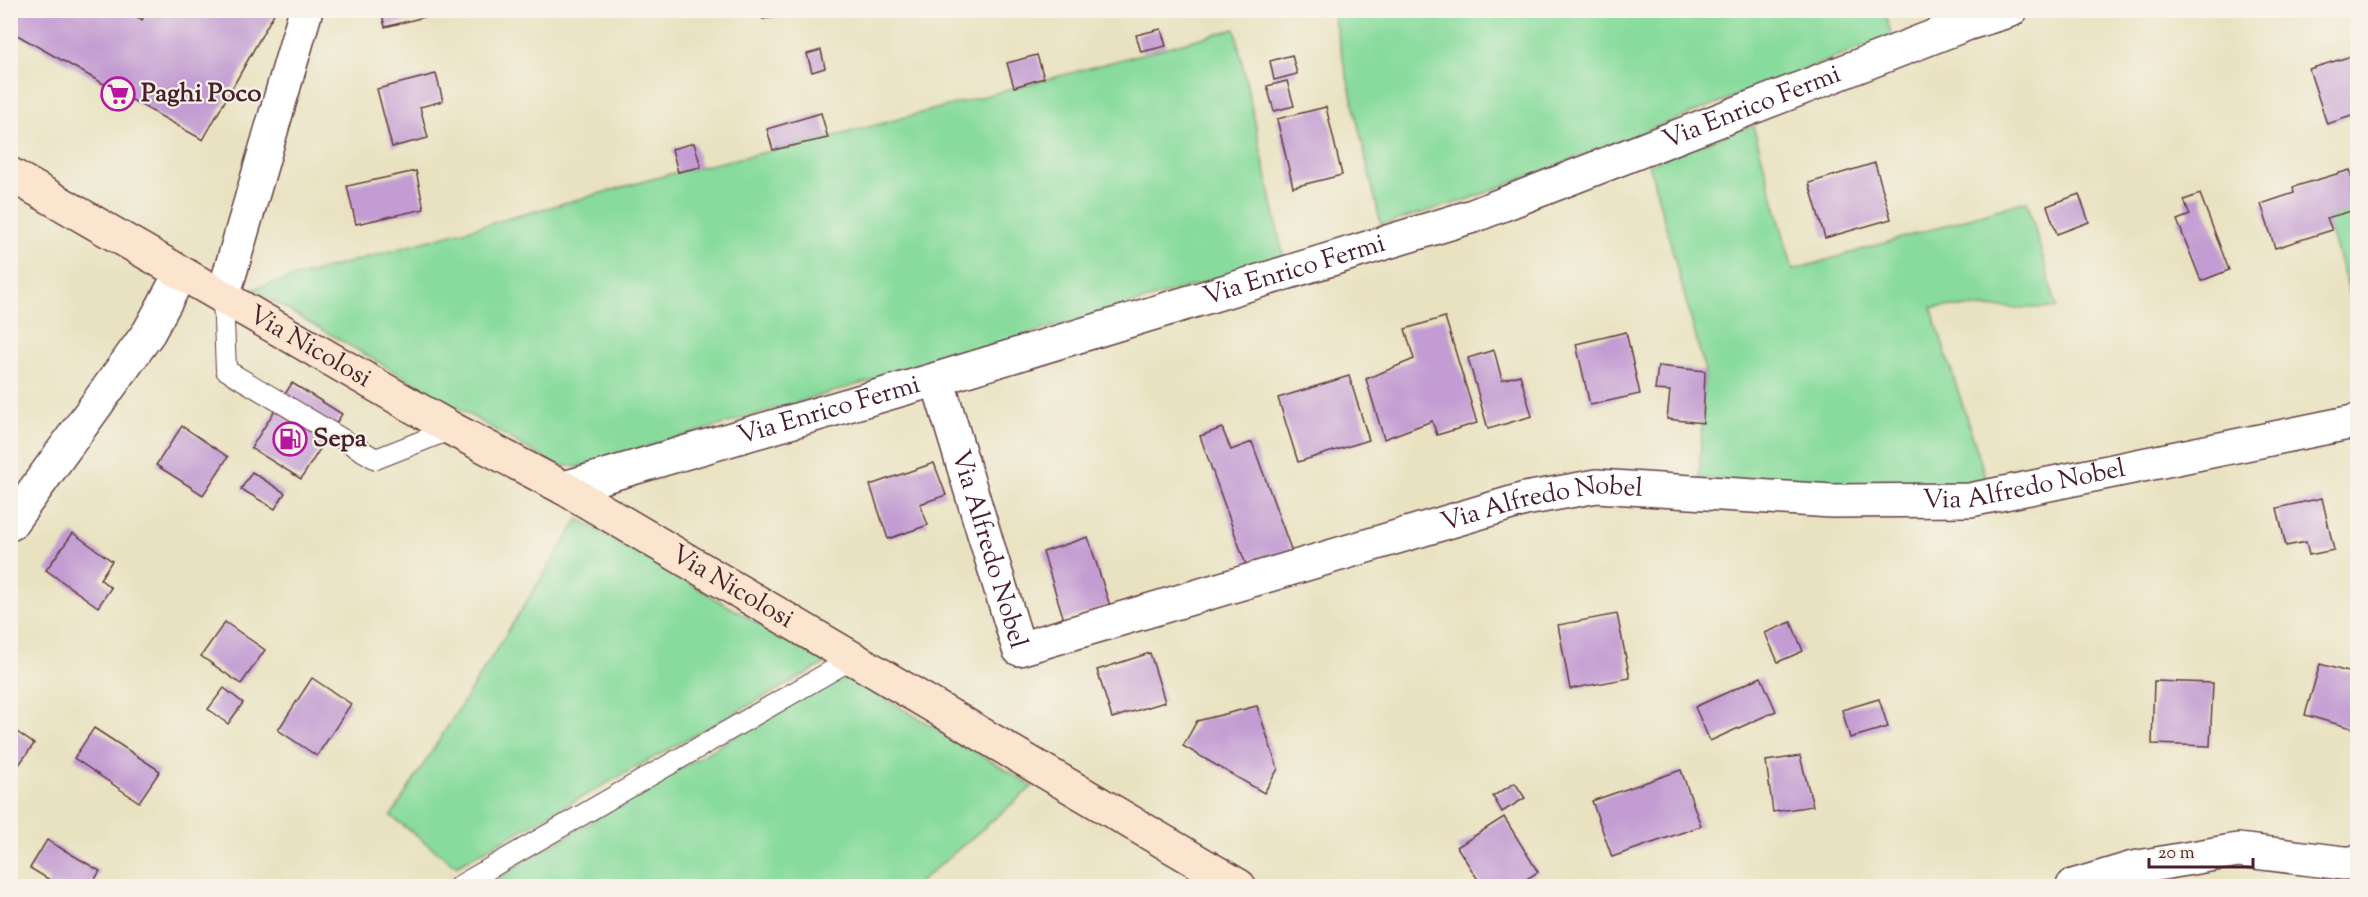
<svg xmlns="http://www.w3.org/2000/svg" width="2368" height="897" font-family="'Sorts Mill Goudy',serif">
<rect width="100%" height="100%" fill="#f7f3e8"/>
<filter id="ink" filterUnits="userSpaceOnUse"><feTurbulence type="fractalNoise" baseFrequency=".0167" numOctaves="2"/><feDisplacementMap in="SourceGraphic" scale="12" xChannelSelector="R" yChannelSelector="G"/><feConvolveMatrix kernelMatrix="1 2 1 2 8 2 1 2 1" color-interpolation-filters="sRGB"/></filter>
<filter id="wash" filterUnits="userSpaceOnUse"><feTurbulence type="fractalNoise" baseFrequency=".008" numOctaves="4" result="noise"/><feDisplacementMap in="SourceGraphic" scale="24" xChannelSelector="R" yChannelSelector="G"/><feGaussianBlur stdDeviation="1.35" result="paint"/><feColorMatrix in="noise" values="0 0 0 0 0 0 0 0 0 0 0 0 0 0 0 0 0 1.4 0 .05"/><feComposite in="paint" operator="in"/></filter>
<g filter="url(#wash)">
<rect width="100%" height="100%" fill="#e9e2c1"/>
<g fill="#88db9c" stroke="#697d64" stroke-width="1.5">
<polygon points="1884,10 1892,36 1469,199 1381,225 1332,11"/>
<polygon points="1235,29 1284,259 578,467 556,465 252,289 678,172 828,138"/>
<polygon points="1753,125 1793,270 2027,201 2057,308 1931,307 1987,481 1945,492 1699,479 1705,371 1649,164"/>
<polygon points="2357,209 2357,317 2327,218"/>
<polygon points="579,519 826,663 456,866 391,816"/>
<polygon points="842,673 1033,786 915,886 496,886 506,872"/>
</g>
<g id="blocks">
<g fill="#c29cd2">
<polygon points="10,10 126,10 142,20 148,10 276,10 203,140 10,31"/>
<polygon points="381,10 448,10 448,11 385,27"/>
<polygon points="761,10 803,10 804,12 763,19"/>
<polygon points="1161,29 1166,46 1141,52 1136,35"/>
<polygon points="821,50 825,68 812,72 807,54"/>
<polygon points="2358,54 2358,114 2327,124 2309,69"/>
<polygon points="1037,55 1044,78 1014,87 1007,63"/>
<polygon points="1292,55 1297,74 1274,80 1270,61"/>
<polygon points="436,74 443,101 420,107 428,138 392,147 377,89"/>
<polygon points="1287,81 1294,106 1274,111 1267,86"/>
<polygon points="1326,107 1342,175 1293,187 1277,119"/>
<polygon points="821,113 828,138 773,150 767,129"/>
<polygon points="694,143 701,167 678,172 672,149"/>
<polygon points="1875,163 1891,219 1825,238 1809,183"/>
<polygon points="2350,170 2358,199 2358,209 2327,218 2332,230 2275,248 2261,204 2294,193 2293,187"/>
<polygon points="416,171 424,209 356,224 347,186"/>
<polygon points="2079,194 2089,222 2057,234 2047,206"/>
<polygon points="2200,194 2229,270 2201,281 2177,220 2190,215 2184,200"/>
<polygon points="1445,317 1477,423 1437,435 1432,421 1384,439 1366,379 1414,359 1405,329"/>
<polygon points="1626,332 1640,394 1590,405 1576,344"/>
<polygon points="1494,350 1502,380 1520,375 1532,416 1488,429 1468,358"/>
<polygon points="1658,366 1705,371 1703,423 1667,419 1670,391 1655,390"/>
<polygon points="1349,376 1369,440 1298,462 1278,398"/>
<polygon points="292,383 342,414 301,479 251,448"/>
<polygon points="182,426 228,457 203,495 156,465"/>
<polygon points="1222,428 1231,450 1252,442 1292,552 1247,568 1200,436"/>
<polygon points="934,463 946,495 920,504 928,525 888,539 870,485"/>
<polygon points="252,472 285,493 275,509 241,489"/>
<polygon points="2322,498 2334,550 2309,555 2306,542 2286,546 2277,508"/>
<polygon points="73,533 112,561 100,579 111,588 98,607 46,570"/>
<polygon points="1088,537 1110,606 1064,620 1043,552"/>
<polygon points="1617,614 1630,678 1570,689 1558,625"/>
<polygon points="225,622 265,650 241,684 201,656"/>
<polygon points="1791,622 1803,651 1778,662 1765,633"/>
<polygon points="1150,653 1165,702 1112,718 1097,670"/>
<polygon points="2320,664 2358,675 2358,730 2305,715"/>
<polygon points="1761,677 1776,711 1710,741 1695,707"/>
<polygon points="312,678 351,704 317,756 278,730"/>
<polygon points="2154,681 2213,683 2210,746 2152,744"/>
<polygon points="224,688 243,703 228,724 208,709"/>
<polygon points="1879,699 1888,727 1850,738 1842,710"/>
<polygon points="1257,706 1278,769 1264,793 1183,746 1197,721"/>
<polygon points="10,727 34,744 10,777"/>
<polygon points="94,728 160,771 139,802 74,758"/>
<polygon points="1800,756 1813,806 1773,812 1766,761"/>
<polygon points="1681,770 1701,826 1612,857 1592,801"/>
<polygon points="1515,783 1525,798 1502,812 1493,796"/>
<polygon points="1504,817 1538,872 1515,886 1482,886 1457,847"/>
<polygon points="47,840 100,871 91,886 46,886 50,880 30,868"/>
</g>
</g>
</g>
<g filter="url(#ink)">
<use href="#blocks" fill-opacity="0" stroke="#623c42" stroke-width="1.5"/>
<g fill="none" stroke-linecap="round" stroke-linejoin="round">
<defs>
<g id="service">
<polyline points="223,297 226,370 376,459 452,429"/>
<polyline points="459,886 852,659"/>
</g>
<g id="minor">
<polyline points="223,297 306,10"/>
<path id="s1" d="M 937,379 L 1019,649 L 1525,499 L 1597,486 L 1832,501 L 1970,500 L 2358,421"/>
<path id="s2" d="M 564,488 L 937,379 L 1473,216 L 1966,24 L 2011,10"/>
<polyline points="2073,886 2133,868 2238,850 2344,863 2358,863"/>
</g>
<polyline id="tertiary" points="10,524 149,332 181,273"/>
<g id="secondary">
<path id="s3" d="M 10,174 L 452,429 L 564,488 L 1239,886"/>
</g>
</defs>
<use href="#service" stroke="#623c42" stroke-width="22"/>
<use href="#minor" stroke="#623c42" stroke-width="36"/>
<use href="#tertiary" stroke="#623c42" stroke-width="36"/>
<use href="#secondary" stroke="#623c42" stroke-width="36"/>
<use href="#service" stroke="#fff" stroke-width="20"/>
<use href="#minor" stroke="#fff" stroke-width="33"/>
<use href="#tertiary" stroke="#fff" stroke-width="33"/>
<use href="#secondary" stroke="#fbe5cf" stroke-width="33"/>
</g>
</g>
<defs>
<symbol id="supermarket-ring" viewBox="-11 -11 22 22"><circle r="9.5" fill="#f7f3e8" stroke="#b5179e" stroke-width="1.5"/><path d="M-6-5.5h2.5l.6 2H6L4.5 2H-2.5L-4.4-4H-6ZM-1.5 3.2a1.3 1.3 0 1 0 .1 0ZM3 3.2a1.3 1.3 0 1 0 .1 0Z" fill="#b5179e"/></symbol>
<symbol id="fuel-ring" viewBox="-11 -11 22 22"><circle r="9.5" fill="#f7f3e8" stroke="#b5179e" stroke-width="1.5"/><path d="M-5.5-6h7V0h2V4h1.3V-2.5L3-4.5l.8-.8L6-3V5H2.5V1h-1V6h-7ZM-4.2-4.7v3.2H.2V-4.7Z" fill="#b5179e"/></symbol>
</defs>
<g fill-rule="evenodd">
<use href="#supermarket-ring" x="99" y="75" width="38" height="38"/>
<use href="#fuel-ring" x="271" y="420" width="38" height="38"/>
</g>
<g text-anchor="middle" dominant-baseline="central" stroke-width="4.5" stroke-linejoin="round" paint-order="stroke">
<g font-size="26" font-weight="bold" fill="#4a1f2b" stroke="#f7f3e8" text-anchor="start">
<text x="141" y="94">Paghi Poco</text>
<text x="313" y="439">Sepa</text>
</g>
<g font-size="26" fill="#4a1f2b" stroke="#f7f3e8">
<text stroke="none"><textPath href="#s2" startOffset="1248">Via Enrico Fermi</textPath></text>
<text stroke="none"><textPath href="#s2" startOffset="762">Via Enrico Fermi</textPath></text>
<text stroke="none"><textPath href="#s3" startOffset="346">Via Nicolosi</textPath></text>
<text stroke="none"><textPath href="#s2" startOffset="276">Via Enrico Fermi</textPath></text>
<text stroke="none"><textPath href="#s1" startOffset="1312">Via Alfredo Nobel</textPath></text>
<text stroke="none"><textPath href="#s1" startOffset="826">Via Alfredo Nobel</textPath></text>
<text stroke="none"><textPath href="#s1" startOffset="178">Via Alfredo Nobel</textPath></text>
<text stroke="none"><textPath href="#s3" startOffset="832">Via Nicolosi</textPath></text>
</g>
</g>
<rect width="2368" height="897" fill="none" stroke="#f7f3e8" stroke-width="36"/>
<path d="M2149 858v9h104v-9" fill="none" stroke="#4a1f2b" stroke-width="3"/>
<text x="2158" y="858" font-size="18" fill="#4a1f2b" stroke="#f7f3e8" stroke-width="4.5" paint-order="stroke">20 m</text>
</svg>
